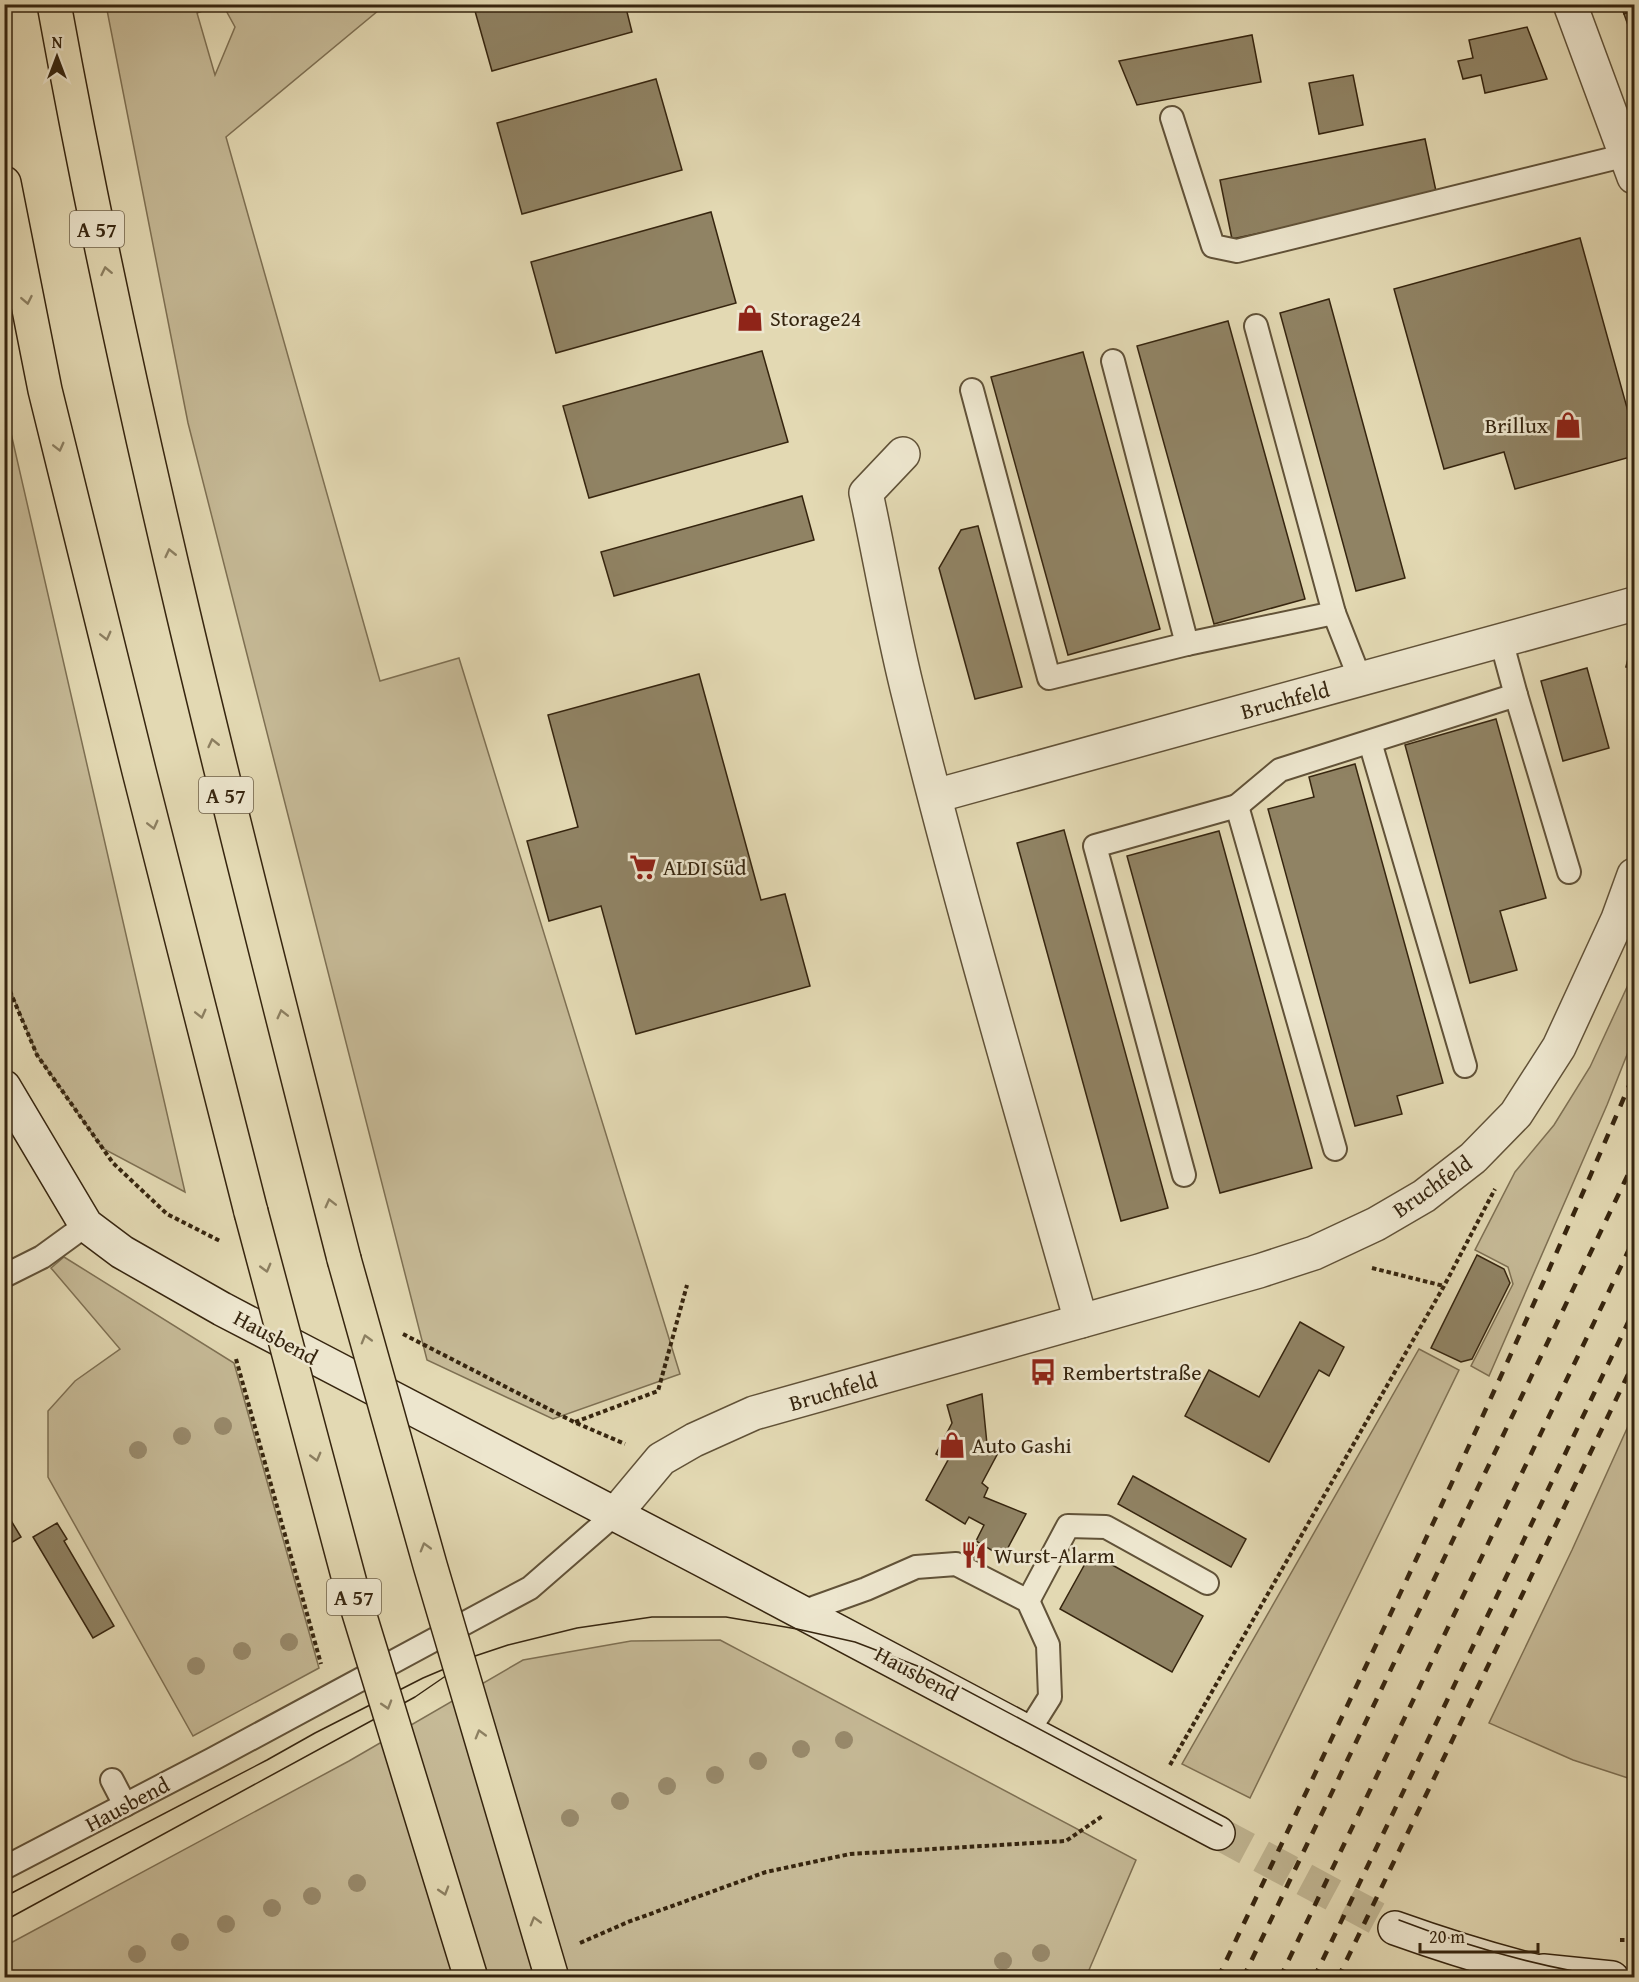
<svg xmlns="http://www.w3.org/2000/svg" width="1639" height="1982" font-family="'Gentium Book Plus',serif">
<rect width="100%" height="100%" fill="#e3d9b3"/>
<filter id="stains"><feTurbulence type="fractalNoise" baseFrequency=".00333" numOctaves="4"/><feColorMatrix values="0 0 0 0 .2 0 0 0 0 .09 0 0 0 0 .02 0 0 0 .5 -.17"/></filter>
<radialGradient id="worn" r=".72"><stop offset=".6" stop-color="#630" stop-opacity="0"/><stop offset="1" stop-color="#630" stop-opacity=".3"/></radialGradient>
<g fill="#c6ba97" stroke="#7e7053" stroke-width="1.5">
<polygon points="106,5 218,5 197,13 215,75 235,27 223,5 385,5 226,137 380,681 459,658 680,1374 553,1419 427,1360 188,423"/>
<polygon points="4,407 5,407 185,1192 102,1148 37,1055 5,977"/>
<polygon points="1634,972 1634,1037 1607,1105 1489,1376 1471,1366 1513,1284 1508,1267 1475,1250 1515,1172 1554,1125 1590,1067"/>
<polygon points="64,1257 234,1363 319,1668 193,1736 48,1477 48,1411 75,1381 120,1349 51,1268"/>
<polygon points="1419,1349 1459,1370 1250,1798 1182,1764"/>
<polygon points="1634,1413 1634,1780 1573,1760 1489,1723 1572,1550"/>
<polygon points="720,1640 1136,1860 1086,1977 5,1978 5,1946 349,1761 523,1660 631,1641"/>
</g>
<g fill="#908364" stroke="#36250f" stroke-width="1.5">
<polygon points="473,4 625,4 632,32 492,71"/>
<polygon points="1620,4 1634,4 1634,10 1624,14"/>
<polygon points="1634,10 1634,42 1624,14"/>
<polygon points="1527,27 1547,79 1485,93 1481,75 1463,79 1458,61 1473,58 1469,40"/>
<polygon points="1252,35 1261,82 1137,105 1119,61"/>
<polygon points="1353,75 1363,125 1319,134 1309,83"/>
<polygon points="656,79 682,170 522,214 497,123"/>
<polygon points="1425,139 1437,196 1232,239 1220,180"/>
<polygon points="711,212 736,303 556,353 531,262"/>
<polygon points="1580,238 1634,433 1634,456 1515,489 1504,452 1444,469 1394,289"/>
<polygon points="1329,299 1405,578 1356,591 1280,313"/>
<polygon points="1228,321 1305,599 1214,624 1137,346"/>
<polygon points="762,351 788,442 589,498 563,406"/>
<polygon points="1083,352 1160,629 1068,655 991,377"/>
<polygon points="802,496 814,540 614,596 601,552"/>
<polygon points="978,526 1022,687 975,699 939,568 961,530"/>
<polygon points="1633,638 1634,639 1634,669 1626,667"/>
<polygon points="1587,668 1609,748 1563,761 1541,681"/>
<polygon points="699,674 761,900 785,894 810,986 636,1034 601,906 549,921 527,841 578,827 548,715"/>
<polygon points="1496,719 1546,898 1500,911 1517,970 1470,983 1405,745"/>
<polygon points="1355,764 1443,1083 1397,1096 1402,1114 1355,1126 1268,809 1314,797 1309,777"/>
<polygon points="1064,830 1168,1208 1121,1221 1017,843"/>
<polygon points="1219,831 1312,1168 1220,1193 1127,856"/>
<polygon points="1477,1255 1504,1269 1510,1283 1472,1359 1461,1362 1431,1348"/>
<polygon points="1300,1322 1344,1347 1329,1376 1319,1370 1269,1462 1185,1416 1209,1370 1259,1397"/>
<polygon points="982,1394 987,1444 999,1451 982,1483 988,1488 984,1497 1026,1514 1003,1557 976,1541 984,1525 969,1517 965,1524 926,1500 948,1460 936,1454 952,1423 947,1405"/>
<polygon points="1133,1476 1246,1539 1231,1567 1118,1504"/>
<polygon points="4,1509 21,1537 4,1547"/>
<polygon points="57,1523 67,1539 64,1541 114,1626 93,1638 33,1537"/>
<polygon points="972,1543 984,1549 973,1570 961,1564"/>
<polygon points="1091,1553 1203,1616 1172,1672 1060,1609"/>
</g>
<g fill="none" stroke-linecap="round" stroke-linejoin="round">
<polyline stroke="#c0b592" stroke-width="33" stroke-dasharray="33 16" stroke-linecap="butt" points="1218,1833 1395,1928"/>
<defs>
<g id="lane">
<polyline points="1172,118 1213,246 1237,251 1627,155"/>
<polyline points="972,390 1049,678 1187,644 1113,361"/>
<polyline points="1334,613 1360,679"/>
<polyline points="1501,640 1516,695"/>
<polyline points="1187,644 1334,613 1256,326"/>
<polyline points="1370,742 1465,1066"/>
<polyline points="1237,806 1280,770 1516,695 1569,872"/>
<polyline points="1184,1175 1095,846 1237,806 1335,1149"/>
<polyline points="4,1276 42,1257 86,1225"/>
<polyline points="1028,1601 1068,1526 1106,1527 1207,1583"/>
<polyline points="802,1612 866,1589 916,1567 956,1564 1028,1601 1048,1645 1050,1697 1028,1732"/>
<polyline points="112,1780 125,1805"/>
<polyline points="4,1868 213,1759 530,1588 615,1514"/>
</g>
<g id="street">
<polyline points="1570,4 1634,177"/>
<path d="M 903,454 L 866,493 C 880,558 891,623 907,688 C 959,900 1021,1110 1081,1321"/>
<polyline points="935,796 1634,604"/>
<polyline points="615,1514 661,1459 694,1440 754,1413 1259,1271 1314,1253 1376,1224 1424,1196 1473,1158 1516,1114 1559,1047 1618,919 1634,875"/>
</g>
<g id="secondary">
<polyline points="4,1087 86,1225 122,1252 222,1309 701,1559 1218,1833"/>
<path d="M 1395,1928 C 1451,1948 1506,1965 1564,1978"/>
<polyline points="1543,1971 1612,1978"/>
</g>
<g id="highway">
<path d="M 54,4 C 131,427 238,843 344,1259"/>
<polyline points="4,183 45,390 139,771 251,1212"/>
</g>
</defs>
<use href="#lane" stroke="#615238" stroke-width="26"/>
<use href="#street" stroke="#615238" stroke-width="36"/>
<use href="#secondary" stroke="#36250f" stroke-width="36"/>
<use href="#highway" stroke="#36250f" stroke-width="36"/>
<g stroke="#36250f" stroke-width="4" stroke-dasharray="4.5 3" stroke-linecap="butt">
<polyline points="4,977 37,1055 113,1163 167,1214 220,1241"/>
<polyline points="1372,1268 1444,1286"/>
<polyline points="403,1334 574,1422 625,1444"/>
<polyline points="236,1359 321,1664"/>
<polyline points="575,1422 658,1391 687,1285"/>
<polyline points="1170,1765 1444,1286 1495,1189"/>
<polyline points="1620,1940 1634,1940"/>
<polyline points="580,1943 628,1922 766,1872 850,1854 1066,1841 1104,1815"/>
</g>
<use href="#lane" stroke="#ede6ce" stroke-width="22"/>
<use href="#street" stroke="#ede6ce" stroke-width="33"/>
<use href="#secondary" stroke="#ede6ce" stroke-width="33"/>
<use href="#highway" stroke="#e3d9b3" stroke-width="33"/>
<g stroke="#36250f" stroke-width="1.5">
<polyline points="4,1897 267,1760 315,1733 423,1678 475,1656 508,1645 577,1628 652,1617 726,1617 797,1629 855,1642 928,1670 1222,1826"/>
<path d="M 1399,1920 C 1469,1947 1541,1968 1616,1978"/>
<polyline points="4,1921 415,1697 450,1673"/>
</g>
<g stroke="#36250f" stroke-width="4.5" stroke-dasharray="10 10" stroke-linecap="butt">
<path d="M 1218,1978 C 1360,1678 1505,1379 1634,1074"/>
<polyline points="1243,1978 1634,1162"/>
<polyline points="1280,1978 1634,1239"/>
<polyline points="1314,1978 1634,1310"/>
<polyline points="1338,1978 1634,1362"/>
</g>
<defs>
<g id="highway-bridge">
<polyline points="251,1212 351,1587 471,1978"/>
<polyline points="344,1259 430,1565 552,1978"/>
</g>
</defs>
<use href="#highway-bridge" stroke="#36250f" stroke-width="36" stroke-linecap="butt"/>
<use href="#highway-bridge" stroke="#e3d9b3" stroke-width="33"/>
</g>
<g fill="#988a6c">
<circle cx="223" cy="1426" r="9"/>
<circle cx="182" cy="1436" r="9"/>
<circle cx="138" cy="1450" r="9"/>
<circle cx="289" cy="1642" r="9"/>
<circle cx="242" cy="1651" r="9"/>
<circle cx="196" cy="1666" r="9"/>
<circle cx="844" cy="1740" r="9"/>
<circle cx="801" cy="1749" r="9"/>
<circle cx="758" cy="1761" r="9"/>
<circle cx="715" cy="1775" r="9"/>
<circle cx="667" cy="1786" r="9"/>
<circle cx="620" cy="1801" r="9"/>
<circle cx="570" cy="1818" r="9"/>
<circle cx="357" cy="1883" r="9"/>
<circle cx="312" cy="1896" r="9"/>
<circle cx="272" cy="1908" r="9"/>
<circle cx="226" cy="1924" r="9"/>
<circle cx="180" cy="1942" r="9"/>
<circle cx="1041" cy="1953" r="9"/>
<circle cx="137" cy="1954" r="9"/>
<circle cx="1003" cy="1961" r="9"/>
</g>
<defs><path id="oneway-chevron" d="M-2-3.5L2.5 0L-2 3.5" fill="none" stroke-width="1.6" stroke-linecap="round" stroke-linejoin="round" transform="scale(1.5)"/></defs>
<g stroke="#8c7f61">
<use href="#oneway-chevron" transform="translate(106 271) rotate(-102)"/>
<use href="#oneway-chevron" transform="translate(27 300) rotate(79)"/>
<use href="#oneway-chevron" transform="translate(59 447) rotate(76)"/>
<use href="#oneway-chevron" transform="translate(170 553) rotate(-103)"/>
<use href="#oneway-chevron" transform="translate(106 636) rotate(76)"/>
<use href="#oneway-chevron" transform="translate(213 743) rotate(-103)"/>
<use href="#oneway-chevron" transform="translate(153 825) rotate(76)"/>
<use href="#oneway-chevron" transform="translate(201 1014) rotate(76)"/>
<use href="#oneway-chevron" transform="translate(282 1014) rotate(-104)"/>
<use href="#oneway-chevron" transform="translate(330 1203) rotate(-104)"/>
<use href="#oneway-chevron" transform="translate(266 1268) rotate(75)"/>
<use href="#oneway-chevron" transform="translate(366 1339) rotate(-106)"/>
<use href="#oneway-chevron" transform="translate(316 1457) rotate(75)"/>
<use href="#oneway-chevron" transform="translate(425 1547) rotate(-106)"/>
<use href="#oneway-chevron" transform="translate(387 1705) rotate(73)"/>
<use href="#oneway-chevron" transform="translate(480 1734) rotate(-106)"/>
<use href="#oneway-chevron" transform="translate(444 1891) rotate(73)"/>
<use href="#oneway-chevron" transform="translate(535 1921) rotate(-106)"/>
</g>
<defs>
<symbol id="shop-bare" viewBox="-9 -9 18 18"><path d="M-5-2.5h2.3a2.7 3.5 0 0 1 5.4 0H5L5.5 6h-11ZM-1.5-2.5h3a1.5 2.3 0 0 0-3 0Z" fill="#8f2418" stroke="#ede6ce" stroke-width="2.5" paint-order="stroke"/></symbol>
<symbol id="supermarket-bare" viewBox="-9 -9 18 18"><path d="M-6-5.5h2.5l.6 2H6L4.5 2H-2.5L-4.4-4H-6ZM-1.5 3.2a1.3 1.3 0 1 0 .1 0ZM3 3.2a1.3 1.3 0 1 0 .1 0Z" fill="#8f2418" stroke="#ede6ce" stroke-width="2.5" paint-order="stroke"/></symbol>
<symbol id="bus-bare" viewBox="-9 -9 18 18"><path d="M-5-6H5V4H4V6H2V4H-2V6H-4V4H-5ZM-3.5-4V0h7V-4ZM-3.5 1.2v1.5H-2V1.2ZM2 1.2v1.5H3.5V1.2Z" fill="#8f2418" stroke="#ede6ce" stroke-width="2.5" paint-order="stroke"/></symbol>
<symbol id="restaurant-bare" viewBox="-9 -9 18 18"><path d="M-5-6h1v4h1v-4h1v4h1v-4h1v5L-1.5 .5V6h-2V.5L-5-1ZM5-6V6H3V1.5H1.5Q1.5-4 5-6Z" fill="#8f2418" stroke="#ede6ce" stroke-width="2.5" paint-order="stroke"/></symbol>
</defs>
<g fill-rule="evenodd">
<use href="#shop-bare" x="731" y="299" width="38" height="38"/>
<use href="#shop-bare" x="1549" y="406" width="38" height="38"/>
<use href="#supermarket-bare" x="624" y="848" width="38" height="38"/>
<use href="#bus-bare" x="1024" y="1353" width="38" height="38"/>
<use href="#shop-bare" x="933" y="1426" width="38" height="38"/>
<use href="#restaurant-bare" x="955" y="1536" width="38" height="38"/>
</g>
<g text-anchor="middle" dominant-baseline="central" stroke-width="5" stroke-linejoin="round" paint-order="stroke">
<g fill="#ede6ce" stroke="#6d5f48" stroke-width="1.5">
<rect x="70" y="211" width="54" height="36" rx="4.5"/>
<rect x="199" y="777" width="54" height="36" rx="4.5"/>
<rect x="327" y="1579" width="54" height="36" rx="4.5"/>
</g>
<g font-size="21" font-weight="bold" fill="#36250f">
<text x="97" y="229">A 57</text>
<text x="226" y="795">A 57</text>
<text x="354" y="1597">A 57</text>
</g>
<g font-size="22" fill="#36250f" stroke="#ede6ce" text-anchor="start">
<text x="770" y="318">Storage24</text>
<text x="1548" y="425" text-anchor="end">Brillux</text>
<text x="663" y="867">ALDI Süd</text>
<text x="1063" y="1372">Rembertstraße</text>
<text x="972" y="1445">Auto Gashi</text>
<text x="994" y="1555">Wurst-Alarm</text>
</g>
<g font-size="22" fill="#36250f" stroke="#ede6ce">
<text transform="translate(1285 700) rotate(-15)">Bruchfeld</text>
<text transform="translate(1432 1186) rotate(-35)">Bruchfeld</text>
<text transform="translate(276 1337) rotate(28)">Hausbend</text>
<text transform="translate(833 1391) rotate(-16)">Bruchfeld</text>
<text transform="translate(917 1673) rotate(28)">Hausbend</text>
<text transform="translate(127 1804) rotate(-28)">Hausbend</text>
</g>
</g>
<rect width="1639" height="1982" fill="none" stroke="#e3d9b3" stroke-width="24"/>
<rect x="6" y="6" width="1627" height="1970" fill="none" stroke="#36250f" stroke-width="3"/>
<rect x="12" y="12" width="1615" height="1958" fill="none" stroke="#36250f" stroke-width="1.5"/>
<g transform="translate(57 57)" stroke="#ede6ce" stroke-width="4.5" paint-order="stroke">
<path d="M0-4.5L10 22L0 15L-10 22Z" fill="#36250f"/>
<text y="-9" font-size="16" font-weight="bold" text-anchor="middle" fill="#36250f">N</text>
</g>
<path d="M1420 1943v9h118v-9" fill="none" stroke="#36250f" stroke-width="3"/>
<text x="1429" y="1943" font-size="18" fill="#36250f" stroke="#ede6ce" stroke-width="4.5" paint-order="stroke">20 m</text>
<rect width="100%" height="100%" filter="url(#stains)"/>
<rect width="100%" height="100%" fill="url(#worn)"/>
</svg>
